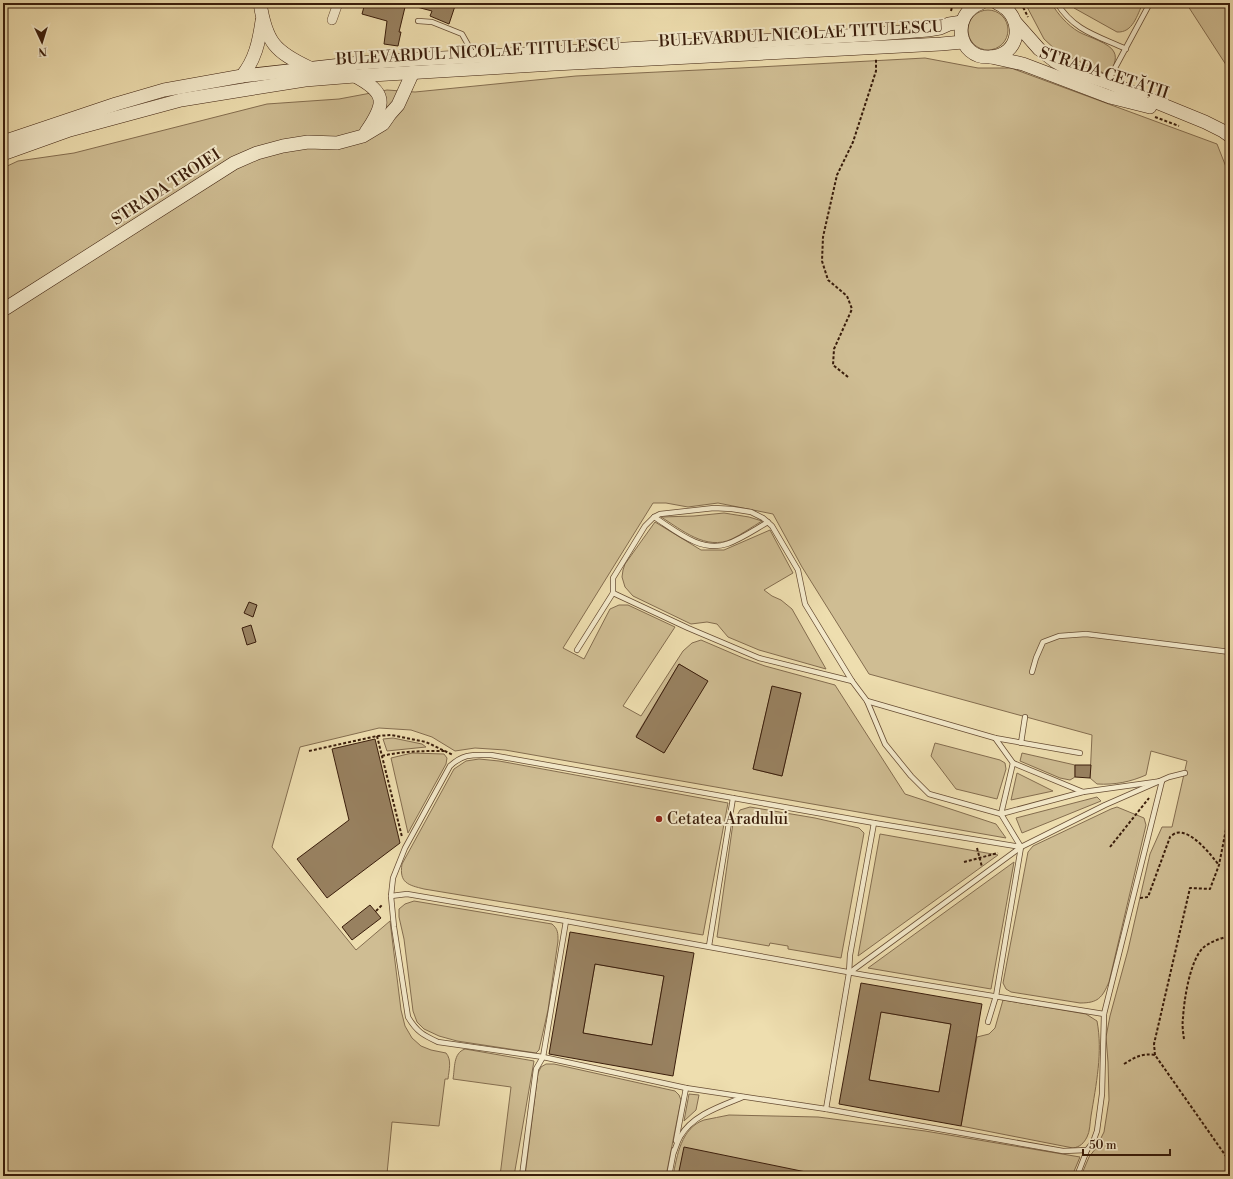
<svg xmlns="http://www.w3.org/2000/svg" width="1233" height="1179" font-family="'Libre Bodoni',serif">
<rect width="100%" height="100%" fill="#eedeaf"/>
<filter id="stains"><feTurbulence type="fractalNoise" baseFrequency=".005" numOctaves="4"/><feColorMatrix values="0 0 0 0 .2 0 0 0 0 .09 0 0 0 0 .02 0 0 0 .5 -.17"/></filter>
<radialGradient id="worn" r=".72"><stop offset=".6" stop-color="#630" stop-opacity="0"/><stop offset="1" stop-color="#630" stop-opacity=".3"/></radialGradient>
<g fill="#cfbd93" stroke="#846d4f" fill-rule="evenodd">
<path d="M 1025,3 L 1051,3 C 1058,14 1067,25 1079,32 C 1088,37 1110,43 1114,52 C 1118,59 1112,69 1110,76 L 1057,51 L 1044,39 Z"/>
<path d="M 1072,3 L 1143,3 C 1137,15 1133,33 1117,32 L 1074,8 Z"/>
<polygon points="1186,3 1230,3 1230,71"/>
<circle cx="988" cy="30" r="20"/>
<path d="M 925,58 L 978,68 L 1011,68 L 1217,144 L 1230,177 L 1230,1176 L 1081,1176 L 1089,1157 L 1096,1148 L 1104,1132 L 1109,1100 L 1108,1062 L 1106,1037 L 1110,1016 L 1128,950 L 1150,854 L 1162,827 L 1172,827 L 1187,761 L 1151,751 L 1146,775 C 1130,782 1115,785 1097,784 L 1090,778 L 1092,735 L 869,674 L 802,567 L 773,514 L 718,503 L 688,507 L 666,503 L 653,503 L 563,648 L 584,659 L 610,609 L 619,605 L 628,605 L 675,627 L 623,706 L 641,716 L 683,651 L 692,643 L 701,640 L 743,658 L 765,666 L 835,685 L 905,794 L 996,824 L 1006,838 L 505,750 L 475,748 L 455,751 L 432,737 L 411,730 L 379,728 L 300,747 L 272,847 L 356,950 L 390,921 L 401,1010 L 405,1026 L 412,1038 L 421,1046 L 431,1050 L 446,1053 C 452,1060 449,1070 448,1079 L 445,1079 L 439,1126 L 392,1122 L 387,1174 L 411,1176 L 3,1176 L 3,168 L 18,161 L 74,153 L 267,104 L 339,99 L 387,90 L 415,92 L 576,76 L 740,68 ZM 679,664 L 707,681 L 664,753 L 636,736 ZM 772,687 L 801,693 L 782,776 L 753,769 Z"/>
<path d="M 724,513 L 749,517 L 762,521 C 752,527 742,534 732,539 C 706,551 682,530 661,517 L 694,516 Z"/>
<polygon points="655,522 701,550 724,550 770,530 793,573 764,590 772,596 781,600 792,609 826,669 759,650 728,637 717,624 707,622 691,624 633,596 625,587 622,577 623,570 625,564"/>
<polygon points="393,738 422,744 426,747 387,751 383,739"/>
<polygon points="935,743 1000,760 1005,763 1006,769 997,799 956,789 931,756"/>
<polygon points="412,753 444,754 447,758 446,764 408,833 391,758"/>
<polygon points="1022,753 1075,765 1075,777 1070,780 1060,778 1020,761"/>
<path d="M 479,759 L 499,761 L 728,803 L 703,935 L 424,889 C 408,885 399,883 402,864 L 454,769 L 466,761 Z"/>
<polygon points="1017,773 1053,791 1011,800"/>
<polygon points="1097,797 1101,801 1022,833 1016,818"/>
<polygon points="750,807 815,818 859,828 864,833 841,958 788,949 788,946 770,943 769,946 717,937 733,823 740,810"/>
<path d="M 1117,807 L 1144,818 L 1146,825 L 1109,982 C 1102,998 1098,1003 1080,1003 L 1011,992 L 1006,989 L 1003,983 L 1028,852 L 1033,846 L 1111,809 Z"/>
<polygon points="880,834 998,855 858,956"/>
<polygon points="1014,862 991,989 868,968"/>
<path d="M 414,901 L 552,924 C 558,929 558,933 558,941 L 548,1010 L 539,1050 L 536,1053 L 457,1041 L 439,1036 L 424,1029 L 417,1022 L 413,1011 L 404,939 L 399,917 L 399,909 L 405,904 Z"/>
<polygon points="595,964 664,976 652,1045 583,1033"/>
<path d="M 1003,1000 L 1086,1014 L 1097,1021 C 1103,1052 1096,1085 1091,1116 C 1090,1122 1090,1132 1087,1137 C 1084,1143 1080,1147 1073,1148 L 961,1126 L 977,1037 L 989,1034 L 995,1028 Z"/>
<polygon points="881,1012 951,1024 939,1092 869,1080"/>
<path d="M 465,1049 L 534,1061 L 514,1176 L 500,1176 L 511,1087 L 453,1079 C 455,1068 453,1053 465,1049 Z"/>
<polygon points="546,1064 554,1064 675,1091 679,1095 681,1100 666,1176 525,1176 538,1073 541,1067"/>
<polygon points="689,1094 699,1095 696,1110 684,1121"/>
<path d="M 729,1115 L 818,1117 L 925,1131 L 1080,1157 L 1072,1176 L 673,1176 C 677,1156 681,1128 704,1120 C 712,1118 721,1117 729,1115 Z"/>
</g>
<g fill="#988160" stroke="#3a1d0b" fill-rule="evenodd">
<polygon points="365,3 406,3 399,32 401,32 398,46 384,44 387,21 362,14"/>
<polygon points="413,3 456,3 449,24 430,16 432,11 413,6"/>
<polygon points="249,602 257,605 253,617 244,613"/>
<polygon points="251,625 256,642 247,645 242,628"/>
<polygon points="679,664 708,681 664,753 636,737"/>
<polygon points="772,686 801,693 782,776 753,769"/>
<polygon points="375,739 400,843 327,898 297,859 349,820 332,749"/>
<polygon points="1075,765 1091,765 1090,778 1075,777"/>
<polygon points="370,905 381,918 352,940 342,927"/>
<path d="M 570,932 L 694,953 L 673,1076 L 549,1054 ZM 595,964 L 664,976 L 652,1045 L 583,1033 Z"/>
<path d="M 861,983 L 982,1004 L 961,1126 L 839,1104 ZM 881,1012 L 951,1024 L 939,1092 L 869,1080 Z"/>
<polygon points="684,1147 806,1172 806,1176 678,1176"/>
</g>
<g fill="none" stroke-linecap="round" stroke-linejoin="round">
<defs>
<g id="service">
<path d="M 1057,3 C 1074,31 1098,36 1126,49"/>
<polyline points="418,21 432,22 462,34 471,50"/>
<polyline points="1108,81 1150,3"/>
<path d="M 654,517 C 675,530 700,553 727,544 C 741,539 754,530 768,522"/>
<polyline points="613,593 688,628 759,658 852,681"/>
<polyline points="577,650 613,593 613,578 645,526 654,517 660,514 714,508 732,509 751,512 763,518 772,526 798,570 805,604 852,681 867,701 885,744 911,776 929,794 1001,814 1083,792 1162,781"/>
<polyline points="1032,672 1036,658 1043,642 1059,636 1086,634 1230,652"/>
<polyline points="867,701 995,738 1013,763"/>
<polyline points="995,738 1080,753"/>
<polyline points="1021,743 1025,717"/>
<path d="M 1021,847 L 874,823 L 491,755 C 473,755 464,753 450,766 L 405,848 L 393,878 L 391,896 L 394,927 L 408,1017 C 417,1032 423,1035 438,1042 L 543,1057 L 686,1088 L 826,1109 L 1063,1151 L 1087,1150"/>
<polyline points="391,896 407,894 566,921 864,975 1104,1014"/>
<polyline points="709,946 733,798"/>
<polyline points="849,973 1021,847 1105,805 1169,777 1185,773"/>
<polyline points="988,1022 996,996 1021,847 1001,814 1013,763 1083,792"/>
<polyline points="826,1109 849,973 850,955 874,823"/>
<polyline points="676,1141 686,1088"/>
<path d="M 674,1152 C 676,1147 677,1142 680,1137 C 692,1115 721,1106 743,1097"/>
<polyline points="522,1176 536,1069 543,1057 566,921"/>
<polyline points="669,1176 674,1150"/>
<polyline points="1077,1176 1087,1150 1093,1142 1097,1131 1102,1094 1104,1014 1162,781"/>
</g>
<polyline id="minor" points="332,20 338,3"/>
<g id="secondary">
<path d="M 260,3 C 266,42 275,52 310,68"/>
<path d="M 981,3 C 950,14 957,59 990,57 C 1021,56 1026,16 997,3"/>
<polyline points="1016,23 1039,49 1056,62 1068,69 1107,82 1205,122 1223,131 1230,136"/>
<polyline points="991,57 1023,64 1110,97 1150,107"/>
<path d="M 242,76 C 255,60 259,42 262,21"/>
<path d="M 355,76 C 387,93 386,103 366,132"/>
<polyline points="3,142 116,104 164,90 242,76 359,63 421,59 625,49 878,34 928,30 940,28 949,24 962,22"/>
<polyline points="3,154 70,130 181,100 305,80 355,76 554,64 941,44 963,42"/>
<polyline points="3,310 234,163 257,153 283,146 308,142 337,143 363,136 383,124 390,114 398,105 413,72"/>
</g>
</defs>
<use href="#service" stroke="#674d34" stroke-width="6"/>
<use href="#minor" stroke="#674d34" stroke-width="10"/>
<use href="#secondary" stroke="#3a1d0b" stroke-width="14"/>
<g stroke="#3a1d0b" stroke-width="2" stroke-dasharray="3 2" stroke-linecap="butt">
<polyline points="1021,3 1028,17"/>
<polyline points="951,11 953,3"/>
<polyline points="1155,117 1179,126"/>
<polyline points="848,377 833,365 834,349 852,309 847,296 828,280 822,261 823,237 837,175 853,142 876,71 876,58"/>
<polyline points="377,736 402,837"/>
<polyline points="309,751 377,736 391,735 426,742 453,755"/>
<path d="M 382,756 C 403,751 423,751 445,751"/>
<polyline points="1110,847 1149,798"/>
<polyline points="977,848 982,867"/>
<polyline points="964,862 998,853"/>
<path d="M 1140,898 L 1148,897 L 1170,837 C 1171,836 1175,833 1176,833 C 1191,829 1210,854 1219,865"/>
<polyline points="376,911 383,904"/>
<path d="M 1184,1039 C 1183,1032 1182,1025 1183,1018 C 1184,1000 1190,959 1204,947 C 1212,941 1221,938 1230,936"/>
<polyline points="1155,1055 1154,1044 1190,888 1210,889 1219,865 1230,809"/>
<path d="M 1124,1064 C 1135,1057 1142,1053 1155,1055 L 1230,1162"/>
</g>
<use href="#service" stroke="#f4eacb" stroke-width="4.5"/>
<use href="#minor" stroke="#f4eacb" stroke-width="9"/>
<use href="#secondary" stroke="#f4eacb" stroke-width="13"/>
</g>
<circle fill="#8f2418" stroke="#f4eacb" stroke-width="1.5" cx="659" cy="819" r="4"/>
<g text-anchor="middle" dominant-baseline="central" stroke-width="4" stroke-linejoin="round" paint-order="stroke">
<g font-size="16" fill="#3a1d0b" stroke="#f4eacb">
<text transform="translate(801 34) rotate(-3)">BULEVARDUL NICOLAE TITULESCU</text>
<text transform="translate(478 52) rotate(-3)">BULEVARDUL NICOLAE TITULESCU</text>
<text transform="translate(1104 73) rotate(18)">STRADA CETĂȚII</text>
<text transform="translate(166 187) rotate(-33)">STRADA TROIEI</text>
</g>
<g font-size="16" fill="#3a1d0b" stroke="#f4eacb" text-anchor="start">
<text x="667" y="819">Cetatea Aradului</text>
</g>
</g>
<rect width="1233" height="1179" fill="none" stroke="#eedeaf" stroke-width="16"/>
<rect x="4" y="4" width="1225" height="1171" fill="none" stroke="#3a1d0b" stroke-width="2"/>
<rect x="8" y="8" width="1217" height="1163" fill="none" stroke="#3a1d0b"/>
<g transform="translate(42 42) rotate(176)" stroke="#f4eacb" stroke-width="3" paint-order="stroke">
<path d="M0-3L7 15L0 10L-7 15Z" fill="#3a1d0b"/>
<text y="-6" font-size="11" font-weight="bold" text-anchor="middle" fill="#3a1d0b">N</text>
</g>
<path d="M1083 1149v6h87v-6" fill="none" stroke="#3a1d0b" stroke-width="2"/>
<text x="1089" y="1149" font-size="12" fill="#3a1d0b" stroke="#f4eacb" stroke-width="3" paint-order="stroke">50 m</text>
<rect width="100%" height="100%" filter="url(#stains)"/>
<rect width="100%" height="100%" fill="url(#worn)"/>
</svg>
